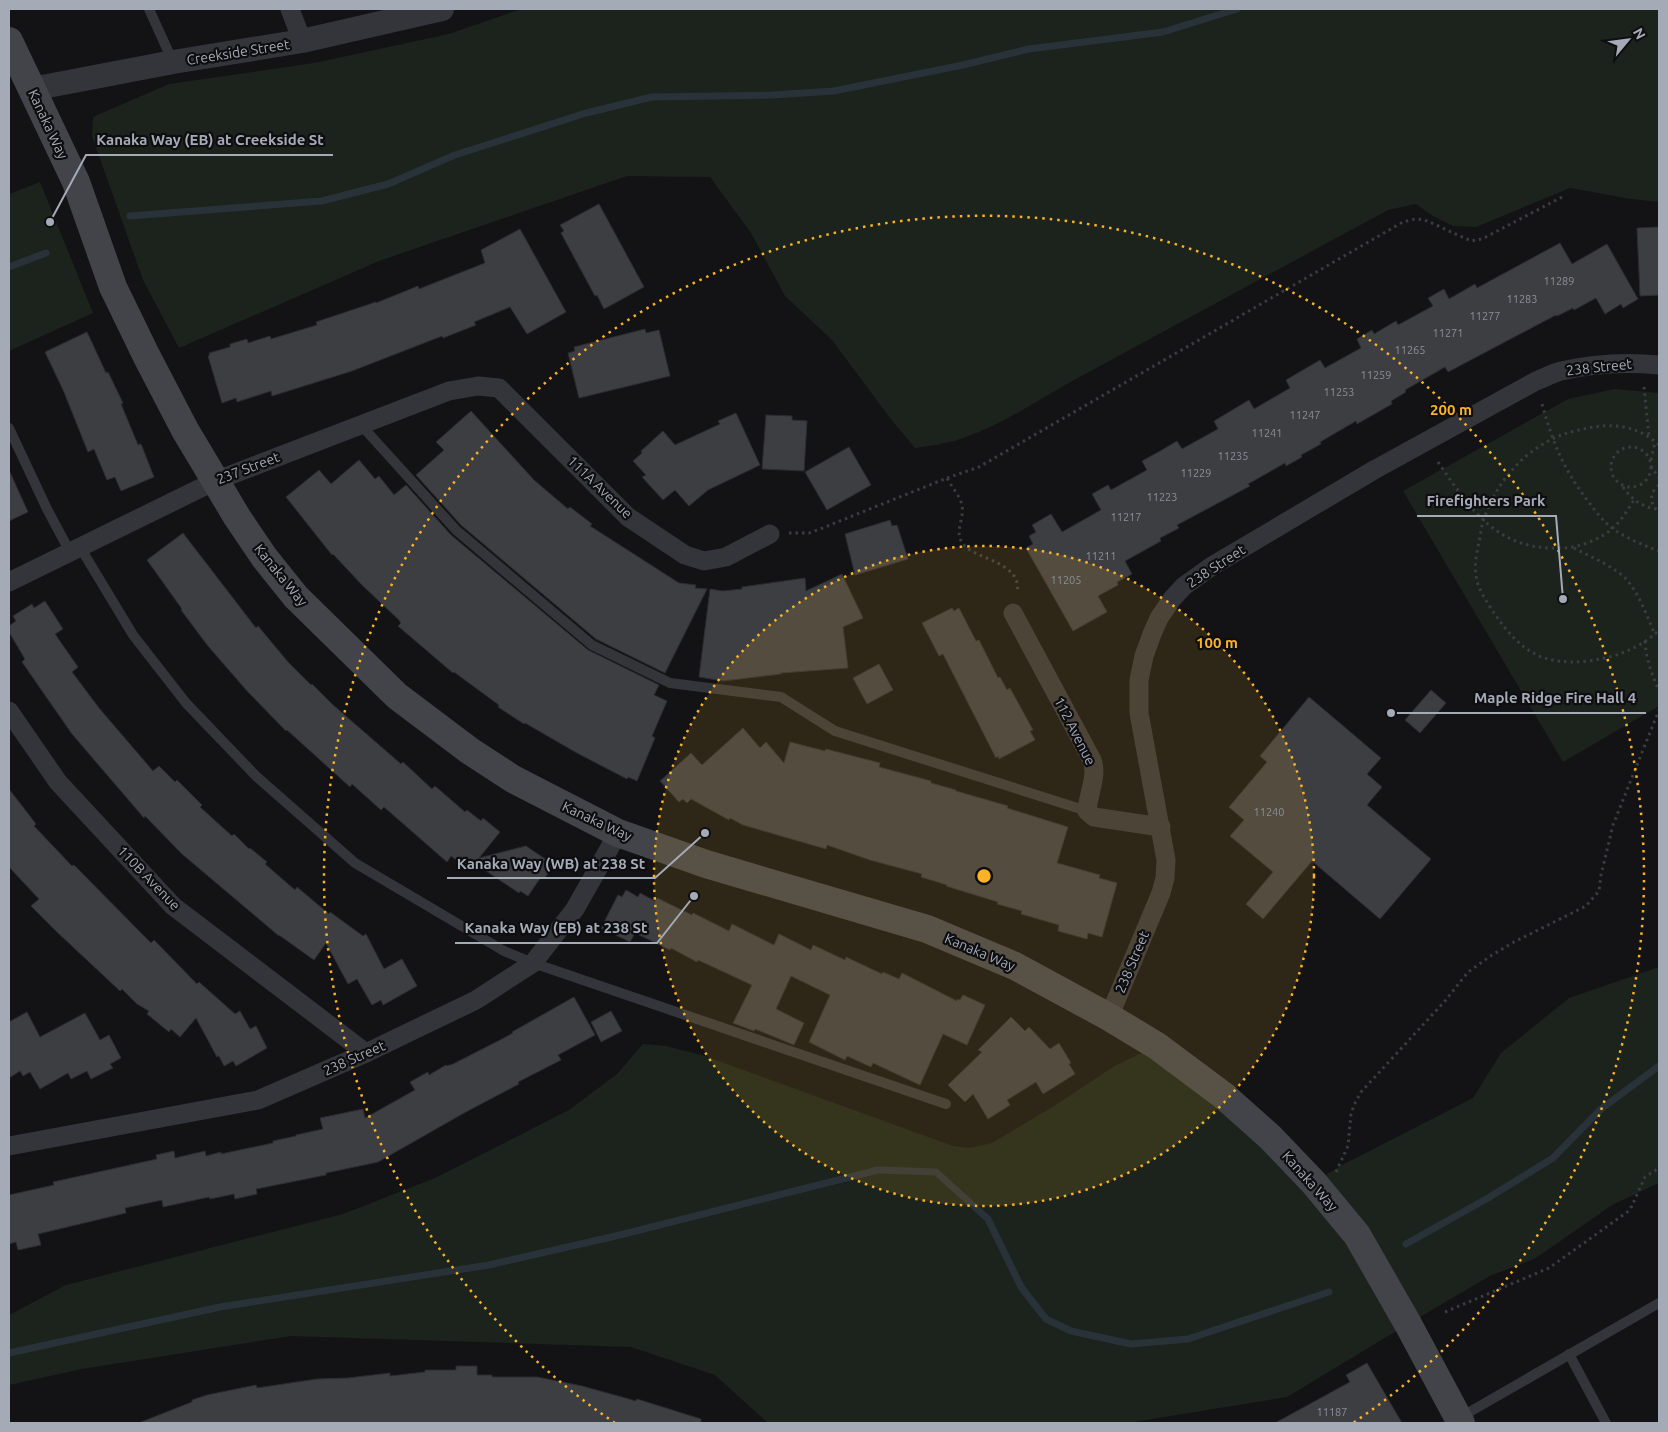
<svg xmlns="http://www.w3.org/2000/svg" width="1668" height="1432" font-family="Ubuntu,sans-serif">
<rect width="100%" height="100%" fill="#131315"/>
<g fill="#1b231c">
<path d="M 521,9 L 1659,9 L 1659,202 L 1631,199 L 1570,188 L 1476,227 L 1453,226 L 1433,216 L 1416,204 L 1388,210 L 1065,385 C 1031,405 992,430 954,441 C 942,444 928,446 915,448 L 890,418 L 832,340 L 785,296 L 751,233 L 710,177 L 627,176 L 379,261 L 179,348 L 143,280 L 92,136 L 93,117 L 169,84 L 314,63 L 449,34 Z"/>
<polygon points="40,182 93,313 9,351 9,194"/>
<polygon points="1615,389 1659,393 1659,706 1563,762 1403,491 1568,399"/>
<polygon points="1659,967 1659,1183 1612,1205 1536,1258 1490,1276 1408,1324 1287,1397 1127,1423 768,1423 715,1375 631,1347 291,1336 82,1369 9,1385 9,1315 66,1285 343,1214 435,1178 569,1110 617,1074 643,1044 666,1046 705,1056 953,1146 969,1148 992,1143 1054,1106 1116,1065 1157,1046 1314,1182 1344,1164 1473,1098 1501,1053 1569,998"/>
</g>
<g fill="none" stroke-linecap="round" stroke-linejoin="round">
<g stroke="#293239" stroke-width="7">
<polyline points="130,216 322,201 388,184 455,155 586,113 652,97 772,95 834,91 963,65 1029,49 1163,32 1237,9"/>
<polyline points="9,267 46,253"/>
<polyline points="1406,1244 1488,1198 1553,1158 1601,1109 1659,1066"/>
<polyline points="9,1353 220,1307 489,1265 620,1235 878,1170 936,1172 988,1219 1021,1287 1046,1319 1071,1331 1131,1344 1188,1339 1329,1292"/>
</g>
</g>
<g fill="#3d3e42" stroke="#2d2d31">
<polygon points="599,204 644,287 604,309 597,295 595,296 561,233 564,231 560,225"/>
<polygon points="1659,227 1659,295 1640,296 1637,228"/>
<polygon points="520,229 566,312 527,334 510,307 474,322 476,325 443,338 442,336 352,371 272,396 271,391 237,402 236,398 222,403 208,356 210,355 209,353 230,347 230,344 247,339 248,343 270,336 271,339 317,325 316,322 376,302 376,303 418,286 419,289 485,263 481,250"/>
<polygon points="1560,243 1572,264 1607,244 1638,299 1623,308 1621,304 1605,314 1596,298 1574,310 1573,308 1557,316 1556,315 1448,372 1445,367 1405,390 1406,392 1391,401 1392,404 1357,424 1356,421 1320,442 1321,444 1301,455 1302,457 1286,466 1285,463 1248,484 1250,486 1177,525 1179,528 1160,538 1161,541 1125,561 1132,574 1117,582 1118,585 1098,596 1107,612 1073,631 1026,548 1033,544 1029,536 1036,532 1032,525 1051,514 1062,532 1101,510 1092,494 1108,485 1111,490 1147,470 1142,461 1162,450 1177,441 1182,449 1218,429 1214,421 1249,400 1254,409 1290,388 1286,380 1320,360 1325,368 1361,348 1357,339 1372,330 1374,334 1396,321 1398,325 1433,306 1428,298 1444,289 1449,299 1475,284 1477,288"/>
<polygon points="645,329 646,333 659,330 670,376 579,398 568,353 575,351 574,347"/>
<polygon points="87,332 106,373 108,372 123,403 121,404 138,445 141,444 154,477 121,491 115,477 107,480 94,449 88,452 64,392 45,352"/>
<polygon points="471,411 534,480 568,509 570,507 592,524 590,526 679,583 696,585 695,588 707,589 665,673 596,639 461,525 416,475 444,450 436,442"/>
<polygon points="736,413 760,465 708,490 689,506 675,490 663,500 642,477 646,475 633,461 642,453 641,451 663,431 675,445 720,424 718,421"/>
<polygon points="766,415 792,416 792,420 807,421 804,471 762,469"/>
<polygon points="849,447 871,485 827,510 805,472"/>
<polygon points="359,460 375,479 379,476 394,495 406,485 451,535 588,650 659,685 654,695 667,701 652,736 655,738 637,781 628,777 627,779 577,753 525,723 524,724 498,707 499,705 454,672 453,673 398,626 401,623 399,620 362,585 333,554 332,555 286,497 319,470 331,484"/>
<polygon points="9,470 28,512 9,521"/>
<polygon points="890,520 892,526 897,525 908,559 855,575 845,534"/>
<polygon points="183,533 256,628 258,626 288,662 311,685 312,684 332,704 401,764 403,762 432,789 435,786 465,812 467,810 481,821 483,818 500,832 479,858 526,846 554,865 544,879 541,877 528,896 520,891 519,893 474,863 469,870 451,856 447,862 384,807 381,810 352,784 350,787 287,730 286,731 248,692 208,646 181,610 182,609 147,560"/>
<polygon points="842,574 863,618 843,627 848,668 781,673 781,674 723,681 699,677 710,589 723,591 742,589 742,587 805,578 806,591"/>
<polygon points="45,601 63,629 55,634 78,667 72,672 99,708 153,771 159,766 175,782 177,780 202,805 200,807 232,836 234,834 249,849 250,848 267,862 265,864 295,890 297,887 329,914 330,912 363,936 366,934 384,969 402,959 417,986 383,1005 381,1000 372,1005 357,979 348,984 326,943 314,960 279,935 279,936 182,854 145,816 144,818 72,734 22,662 25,659 9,632 9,626 16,621 13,616 32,604 34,608"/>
<polygon points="952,608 954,611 959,608 976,641 979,640 998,678 1000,677 1007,690 1010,688 1033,730 1030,731 1035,740 999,759 998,756 996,758 943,654 939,656 922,623"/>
<polygon points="879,664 893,690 867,704 853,678"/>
<polygon points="1431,690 1446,703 1420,733 1405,720"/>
<polygon points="1309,697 1381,758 1367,774 1382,787 1367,805 1431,859 1380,919 1312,861 1263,919 1246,904 1273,872 1230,836 1244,820 1229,807 1267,762 1260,756"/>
<polygon points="743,728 760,748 766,742 784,763 790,742 825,751 826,749 880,763 879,767 931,781 931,783 956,790 956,791 1008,806 1007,808 1068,827 1057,863 1100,875 1099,878 1117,883 1102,937 1088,933 1087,939 1058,931 1059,925 1021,914 1022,911 997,904 998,902 946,886 947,885 921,877 922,874 870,860 827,845 826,849 743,825 730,818 729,820 691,799 687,803 683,799 679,802 660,781 691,753 702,765"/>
<polygon points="9,789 36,824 34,826 72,866 74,865 151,943 154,940 197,984 199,982 235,1014 240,1011 250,1029 256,1026 267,1048 236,1066 233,1061 224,1066 219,1056 217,1057 196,1018 180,1037 171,1029 169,1032 147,1014 149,1011 137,1004 122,989 120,991 57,932 31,906 39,899 9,867"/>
<polygon points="626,890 638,897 640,893 655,901 657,898 692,915 693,913 729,931 732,924 774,945 779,934 811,950 813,945 845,960 846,957 882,974 883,972 899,979 902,973 957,1001 957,999 960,1000 963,995 985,1005 967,1045 943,1034 920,1085 873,1063 871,1067 847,1056 845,1060 809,1042 830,995 791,976 776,1009 804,1023 794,1045 755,1029 754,1031 733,1023 752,985 698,960 697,962 671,948 670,950 635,933 630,942 601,928 618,895 622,897"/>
<polygon points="574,997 595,1035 558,1055 561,1060 518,1082 519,1084 464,1113 378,1162 326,1173 326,1175 256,1189 257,1194 235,1199 234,1194 210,1199 209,1197 163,1207 162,1200 125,1208 126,1213 38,1234 41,1245 18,1250 16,1242 9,1244 9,1195 54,1185 53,1182 157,1159 156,1155 174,1151 175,1158 205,1151 206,1156 221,1152 221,1154 273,1143 273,1141 296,1136 296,1135 323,1129 320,1118 363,1109 365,1118 415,1090 410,1082 428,1072 429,1075 446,1065 447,1066 453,1064 502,1039 513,1033 512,1032"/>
<polygon points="611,1011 622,1031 601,1042 591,1022"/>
<polygon points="27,1012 40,1037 85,1013 100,1040 109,1035 121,1058 110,1064 113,1068 91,1079 87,1071 71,1079 68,1073 40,1089 30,1072 23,1076 20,1071 9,1078 9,1022"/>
<polygon points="1011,1017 1025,1031 1029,1027 1050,1049 1059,1043 1071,1063 1069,1064 1075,1074 1043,1094 1036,1082 1007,1100 1010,1105 988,1119 973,1094 965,1102 948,1085 982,1052 978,1050"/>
<polygon points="1367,1363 1402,1423 1275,1423 1350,1382 1346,1375"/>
<polygon points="456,1366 477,1366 477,1375 492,1375 492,1377 537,1377 582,1386 636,1401 637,1399 701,1419 701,1423 141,1423 141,1422 192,1402 192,1400 207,1395 256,1385 257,1388 317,1379 348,1378 390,1373 390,1376 425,1372 425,1370 456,1370"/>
</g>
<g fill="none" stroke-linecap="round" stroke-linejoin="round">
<g stroke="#3a3c41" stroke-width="3" stroke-dasharray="2.5 4" stroke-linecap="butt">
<polyline points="1644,387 1649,436"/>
<path d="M 1542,404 C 1553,443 1563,469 1588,501 C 1593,508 1599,516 1605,522 C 1620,536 1640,544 1659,551"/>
<path d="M 1659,445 C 1632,421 1604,423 1571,432 C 1530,443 1497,479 1484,519 C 1481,526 1481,534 1479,542 C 1477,552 1474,564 1476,575 C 1477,588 1487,602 1494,613 C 1520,650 1540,666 1588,661 C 1613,658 1640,649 1659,630"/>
<circle cx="1631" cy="467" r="20"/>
<polyline points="1651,460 1655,442"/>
<path d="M 1438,462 C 1471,510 1497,551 1562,548 C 1578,548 1602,539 1614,527 C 1622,520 1628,509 1634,500"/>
<polyline points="1651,466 1659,478"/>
<polyline points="947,478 979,467 1403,222 1415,219 1425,220 1471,241 1482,239 1564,196"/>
<path d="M 1659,485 C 1649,493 1649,504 1659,512"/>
<path d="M 1623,487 C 1631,499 1641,506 1655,509"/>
<path d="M 789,533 L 809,533 L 820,529 L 947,478 C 951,486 960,496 962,505 C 965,521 951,535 967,548 C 983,560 1023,565 1017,593"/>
<path d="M 1574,548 C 1592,558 1618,567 1630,584 C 1641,599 1648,618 1655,635"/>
<path d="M 1645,641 C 1646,660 1652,674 1659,691"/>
<polyline points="1336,1172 1348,1146 1351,1114 1354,1105 1361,1092 1445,1001 1468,972 1492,955 1514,942 1586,906 1599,891 1601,875 1613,825 1659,710"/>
<polyline points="1445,1312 1549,1268 1630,1210 1645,1177 1659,1168"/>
</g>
<g stroke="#34353a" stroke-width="10">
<polyline points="149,9 173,62"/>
<polyline points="361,425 456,530 592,645 670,683 781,697 835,731 1087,811"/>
<polyline points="9,428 47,509 70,552"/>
<polyline points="80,547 133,635 186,703 256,776 355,863 504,951 533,963 946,1104"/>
<polyline points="1569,1354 1606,1423"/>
<polyline points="1459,1418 1659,1303"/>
</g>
<g stroke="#34353a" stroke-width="19">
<polyline points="290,9 302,41"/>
<polyline points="9,582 215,481 449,391 478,386 499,388 628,517 685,555 704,561 726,557 770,534"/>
<path d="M 1013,613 L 1092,760 C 1098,776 1088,794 1087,811 L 1094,817 L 1161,827"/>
<polyline points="9,711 58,782 173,906 366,1053"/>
<path d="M 1109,1017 L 1161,893 L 1165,878 L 1166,860 L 1139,713 L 1139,680 L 1144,656 L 1152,634 L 1159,618 L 1172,599 L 1184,586 L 1212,566 L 1374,470 L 1536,381 C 1544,378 1553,373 1561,371 C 1592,364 1628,362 1659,365"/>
<polyline points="9,1146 258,1100 366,1053 476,1000 533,963 575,909 618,833"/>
</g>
<polyline stroke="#34353a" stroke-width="24" points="32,89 173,62 302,41 442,9"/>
<polyline stroke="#42444a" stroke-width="28" points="9,41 76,182 113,287 146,355 185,430 237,517 264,557 296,597 397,696 470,751 513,779 618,833 706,864 927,929 1015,966 1109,1017 1157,1046 1224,1096 1270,1137 1314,1183 1357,1235 1408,1324 1461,1423"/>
</g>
<circle cx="984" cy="876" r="330" fill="#fab227" fill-opacity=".12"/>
<g fill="none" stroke="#fab227" stroke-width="2.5" stroke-dasharray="2.5 5">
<circle cx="984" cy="876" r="330"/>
<path d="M615 1423A660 660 0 1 1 1353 1423"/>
</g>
<g text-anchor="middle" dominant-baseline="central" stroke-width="4.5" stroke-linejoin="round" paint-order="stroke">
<g font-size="11" fill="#8a8f99">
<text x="1559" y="281">11289</text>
<text x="1522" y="299">11283</text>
<text x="1485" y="316">11277</text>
<text x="1448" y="333">11271</text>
<text x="1410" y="350">11265</text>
<text x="1376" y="375">11259</text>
<text x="1339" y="392">11253</text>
<text x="1305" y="415">11247</text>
<text x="1267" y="433">11241</text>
<text x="1233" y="456">11235</text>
<text x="1196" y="473">11229</text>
<text x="1162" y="497">11223</text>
<text x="1126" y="517">11217</text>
<text x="1101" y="556">11211</text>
<text x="1066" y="580">11205</text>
<text x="1269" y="812">11240</text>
<text x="1332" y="1412">11187</text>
</g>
<g font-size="14" fill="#a4aab6" stroke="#0e0e10">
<text transform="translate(238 52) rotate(-9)">Creekside Street</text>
<text transform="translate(48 124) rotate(65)">Kanaka Way</text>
<text transform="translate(1599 367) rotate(-6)">238 Street</text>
<text transform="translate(248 468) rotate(-21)">237 Street</text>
<text transform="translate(600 487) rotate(44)">111A Avenue</text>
<text transform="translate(1216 566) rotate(-33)">238 Street</text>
<text transform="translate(281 575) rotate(51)">Kanaka Way</text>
<text transform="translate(1075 731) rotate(63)">112 Avenue</text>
<text transform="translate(597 821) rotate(25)">Kanaka Way</text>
<text transform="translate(149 878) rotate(46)">110B Avenue</text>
<text transform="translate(980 952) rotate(23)">Kanaka Way</text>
<text transform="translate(1132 962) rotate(-67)">238 Street</text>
<text transform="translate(354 1058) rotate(-24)">238 Street</text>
<text transform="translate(1310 1181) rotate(48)">Kanaka Way</text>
</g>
</g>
<circle cx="984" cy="876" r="8" fill="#fab227" stroke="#0e0e10" stroke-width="2.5"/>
<g font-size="15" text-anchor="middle" font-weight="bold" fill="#fab227" stroke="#0e0e10" stroke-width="4.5" stroke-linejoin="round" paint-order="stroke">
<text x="1451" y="415">200 m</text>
<text x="1217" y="648">100 m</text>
</g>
<path fill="none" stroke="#a4aab6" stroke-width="2" d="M50 222L86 155H333M1563 599L1556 516H1417M1391 713L1464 713H1646M705 833L655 878H447M694 896L657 943H455"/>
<g fill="#a4aab6" stroke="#0e0e10" stroke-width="2">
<circle cx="50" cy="222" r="5"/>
<circle cx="1563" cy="599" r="5"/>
<circle cx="1391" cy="713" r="5"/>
<circle cx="705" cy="833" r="5"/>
<circle cx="694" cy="896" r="5"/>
</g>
<g font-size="15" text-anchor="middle" font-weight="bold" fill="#a4aab6" stroke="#0e0e10" stroke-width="4.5" stroke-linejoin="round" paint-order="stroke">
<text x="210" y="145">Kanaka Way (EB) at Creekside St</text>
<text x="1486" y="506">Firefighters Park</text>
<text x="1555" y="703">Maple Ridge Fire Hall 4</text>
<text x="551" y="869">Kanaka Way (WB) at 238 St</text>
<text x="556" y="933">Kanaka Way (EB) at 238 St</text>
</g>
<rect width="1668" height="1432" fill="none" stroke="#a4aab6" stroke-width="20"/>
<g transform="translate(1628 40) rotate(61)" stroke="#0e0e10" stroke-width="4" paint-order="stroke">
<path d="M0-4L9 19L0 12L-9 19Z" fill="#a4aab6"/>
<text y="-8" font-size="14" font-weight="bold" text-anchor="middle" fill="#a4aab6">N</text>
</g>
</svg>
